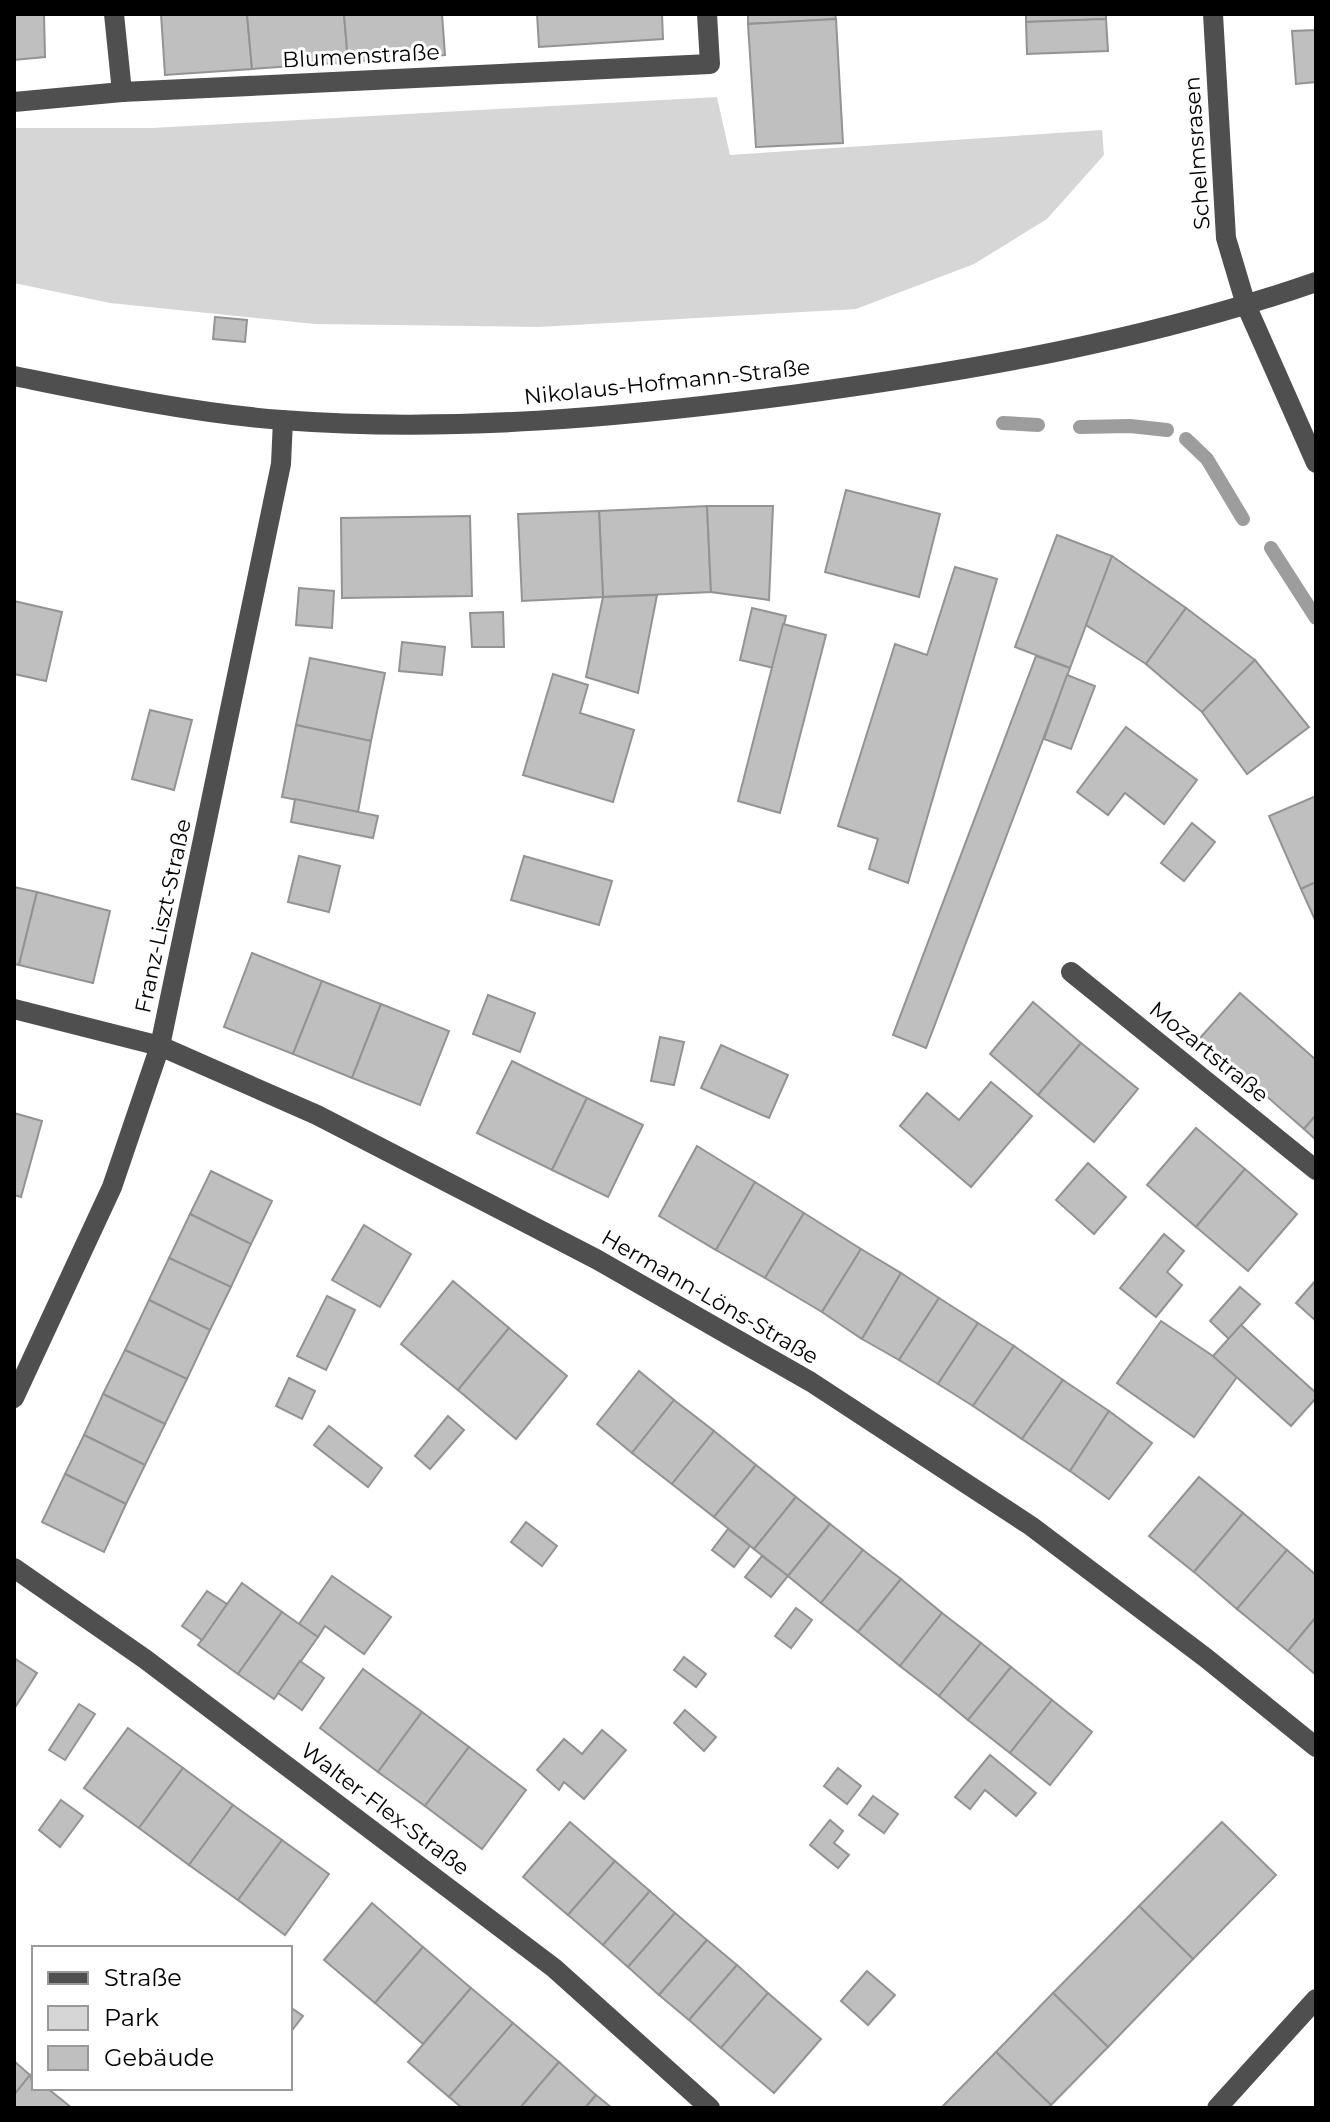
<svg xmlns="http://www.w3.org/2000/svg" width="1330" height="2122" font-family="Montserrat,sans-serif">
<rect width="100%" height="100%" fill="#fff"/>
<polygon fill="#d6d6d6" points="717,97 730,155 1102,130 1104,155 1047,219 974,264 856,309 538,327 315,324 110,303 14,283 14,128 152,128"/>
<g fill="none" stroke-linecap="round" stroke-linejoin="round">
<g stroke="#9d9d9d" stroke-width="14">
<polyline points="1003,423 1038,425"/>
<polyline points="1080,427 1130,426 1167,430"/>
<polyline points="1186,439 1207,459 1243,519"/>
<polyline points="1271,548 1316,618"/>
</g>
</g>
<g fill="#bfbfbf" stroke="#939393" stroke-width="2">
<polygon points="14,14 44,14 45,57 14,60"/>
<polygon points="161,14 247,14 252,69 165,75"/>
<polygon points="247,14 344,14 348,62 252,69"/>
<polygon points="344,14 442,14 445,55 348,62"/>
<polygon points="537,14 662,14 663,39 539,47"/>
<polygon points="748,14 835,14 836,19 748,24"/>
<polygon points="1026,14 1106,14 1106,19 1026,22"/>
<polygon points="836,19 843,143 756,147 748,24"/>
<polygon points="1106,19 1108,51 1027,54 1026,22"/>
<polygon points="1316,30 1316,82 1296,84 1292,31"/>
<polygon points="215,317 247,320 245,342 213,339"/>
<polygon points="846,490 940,514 919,597 825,572"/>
<polygon points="707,506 711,592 603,597 599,511"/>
<polygon points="707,506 773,506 769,600 711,592"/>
<polygon points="599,511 603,597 522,601 518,514"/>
<polygon points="470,516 472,596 342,598 341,518"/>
<polygon points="1057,535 1112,556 1070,668 1015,647"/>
<polygon points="1112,556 1186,608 1146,664 1086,625"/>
<polygon points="955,567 997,579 908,883 869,869 878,839 838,826 895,644 927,655"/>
<polygon points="299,588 334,591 332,628 296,625"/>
<polygon points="657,595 638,693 586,677 603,597"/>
<polygon points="14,601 62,612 46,681 14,674"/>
<polygon points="752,608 786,616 774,668 740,660"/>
<polygon points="1186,608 1255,660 1202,712 1146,664"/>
<polygon points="503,612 504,647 472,647 470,613"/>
<polygon points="783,624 826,635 780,813 738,801"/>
<polygon points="402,642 445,647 442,675 399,671"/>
<polygon points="1036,656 1070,668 926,1048 893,1035"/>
<polygon points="310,658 385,673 371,741 296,725"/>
<polygon points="1255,660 1309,727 1247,774 1202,712"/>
<polygon points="553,674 588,685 580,713 634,730 613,802 523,775"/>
<polygon points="1067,675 1095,686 1071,749 1044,739"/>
<polygon points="150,710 192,720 174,790 132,779"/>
<polygon points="296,725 371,741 358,812 282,797"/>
<polygon points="1126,727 1197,780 1164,824 1125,793 1108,815 1077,792"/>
<polygon points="1316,796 1316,882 1301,889 1269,816"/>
<polygon points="295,799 378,816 373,838 291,822"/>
<polygon points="1192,823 1215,842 1184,881 1161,863"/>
<polygon points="299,856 340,866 329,912 288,902"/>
<polygon points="524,856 612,881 599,925 511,900"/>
<polygon points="1316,882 1316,922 1301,889"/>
<polygon points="14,887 37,892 19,965 14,964"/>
<polygon points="37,892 110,911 93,983 19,965"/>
<polygon points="252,953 322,981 293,1054 224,1027"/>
<polygon points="322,981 381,1004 352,1078 293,1054"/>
<polygon points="1240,993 1316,1060 1316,1115 1304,1129 1200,1038"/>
<polygon points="488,995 535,1013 520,1052 473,1034"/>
<polygon points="1033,1002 1081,1043 1038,1095 990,1054"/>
<polygon points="381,1004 449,1031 420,1105 352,1078"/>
<polygon points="660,1037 684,1042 674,1085 651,1081"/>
<polygon points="1081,1043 1138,1089 1094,1142 1038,1095"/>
<polygon points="721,1045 788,1075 769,1118 701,1088"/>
<polygon points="512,1061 587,1098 552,1170 477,1133"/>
<polygon points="991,1082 1032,1116 971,1187 900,1126 927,1093 959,1120"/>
<polygon points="587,1098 643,1125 608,1197 552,1170"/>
<polygon points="14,1113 42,1121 21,1197 14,1195"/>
<polygon points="1316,1115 1316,1140 1304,1129"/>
<polygon points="1196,1128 1245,1169 1196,1227 1147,1185"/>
<polygon points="697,1146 755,1182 716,1250 659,1216"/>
<polygon points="1088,1163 1126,1197 1094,1234 1056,1200"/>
<polygon points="1245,1169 1297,1214 1248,1271 1196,1227"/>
<polygon points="211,1171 272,1201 251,1244 190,1214"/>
<polygon points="755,1182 804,1213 765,1278 716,1250"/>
<polygon points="804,1213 861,1249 822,1312 765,1278"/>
<polygon points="190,1214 251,1244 231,1287 169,1258"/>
<polygon points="364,1225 411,1254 380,1307 332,1280"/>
<polygon points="1164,1234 1184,1251 1167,1272 1182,1285 1156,1317 1120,1288"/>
<polygon points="861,1249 901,1273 862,1339 822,1312"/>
<polygon points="169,1258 231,1287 210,1330 149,1300"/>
<polygon points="901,1273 939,1298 899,1360 862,1339"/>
<polygon points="1316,1280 1316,1321 1296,1303"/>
<polygon points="453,1281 509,1328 458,1390 401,1344"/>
<polygon points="1240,1287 1260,1304 1229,1339 1210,1321"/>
<polygon points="327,1296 355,1310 326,1370 297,1356"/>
<polygon points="939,1298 978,1323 938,1384 899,1360"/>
<polygon points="149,1300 210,1330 187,1379 125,1350"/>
<polygon points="1161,1321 1213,1356 1237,1377 1194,1437 1117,1383"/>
<polygon points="978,1323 1014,1346 973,1406 938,1384"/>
<polygon points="1241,1325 1316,1393 1316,1398 1291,1426 1213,1356"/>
<polygon points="509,1328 567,1376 516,1439 458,1390"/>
<polygon points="1014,1346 1063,1380 1022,1439 973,1406"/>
<polygon points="125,1350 187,1379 165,1424 103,1394"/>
<polygon points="639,1371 674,1400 632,1453 597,1424"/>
<polygon points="289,1378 315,1391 302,1419 276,1406"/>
<polygon points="1063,1380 1109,1411 1070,1471 1022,1439"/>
<polygon points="103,1394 165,1424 145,1465 84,1435"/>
<polygon points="674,1400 714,1431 672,1484 632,1453"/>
<polygon points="1109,1411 1152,1443 1109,1499 1070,1471"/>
<polygon points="448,1416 464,1430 430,1469 415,1456"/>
<polygon points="329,1426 382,1468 368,1487 314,1445"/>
<polygon points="714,1431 756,1465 714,1517 672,1484"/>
<polygon points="84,1435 145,1465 126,1504 65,1474"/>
<polygon points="756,1465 796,1497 754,1549 714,1517"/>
<polygon points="65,1474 126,1504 104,1552 42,1522"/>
<polygon points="1199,1477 1243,1513 1194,1572 1149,1536"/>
<polygon points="796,1497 830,1524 788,1576 754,1549"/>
<polygon points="1243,1513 1287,1550 1237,1609 1194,1572"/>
<polygon points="526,1522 557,1546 542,1566 511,1542"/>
<polygon points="830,1524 863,1550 821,1603 788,1576"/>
<polygon points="728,1529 750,1546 734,1567 712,1550"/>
<polygon points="863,1550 901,1579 858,1632 821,1603"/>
<polygon points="1287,1550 1316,1575 1316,1617 1288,1651 1237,1609"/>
<polygon points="762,1556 788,1576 771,1597 745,1577"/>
<polygon points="332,1576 391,1617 364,1654 325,1626 318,1637 299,1624"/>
<polygon points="901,1579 942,1613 900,1666 858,1632"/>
<polygon points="242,1583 282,1612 238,1674 198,1645"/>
<polygon points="207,1591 227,1604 202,1640 182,1626"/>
<polygon points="796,1608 812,1620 791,1648 775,1636"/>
<polygon points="282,1612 318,1637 274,1699 238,1674"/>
<polygon points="942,1613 981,1643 939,1696 900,1666"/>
<polygon points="1316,1617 1316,1675 1288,1651"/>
<polygon points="981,1643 1011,1667 968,1720 939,1696"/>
<polygon points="684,1657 706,1674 696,1687 674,1670"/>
<polygon points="14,1658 37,1673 14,1709"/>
<polygon points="300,1661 324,1678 302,1710 278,1693"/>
<polygon points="1011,1667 1052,1700 1010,1753 968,1720"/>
<polygon points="363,1669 422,1712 378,1772 320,1728"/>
<polygon points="1052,1700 1092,1732 1050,1785 1010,1753"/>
<polygon points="79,1704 95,1714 65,1760 49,1750"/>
<polygon points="685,1710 716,1737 704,1751 674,1723"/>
<polygon points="422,1712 469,1747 425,1806 378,1772"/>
<polygon points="128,1728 183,1768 139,1828 84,1788"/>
<polygon points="602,1730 626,1750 584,1799 564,1782 559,1790 537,1770 564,1739 582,1754"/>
<polygon points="469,1747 526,1790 482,1849 425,1806"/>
<polygon points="990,1755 1036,1793 1016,1816 985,1790 970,1809 955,1797"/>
<polygon points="183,1768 233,1805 189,1865 139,1828"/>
<polygon points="838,1768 861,1786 847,1804 824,1786"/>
<polygon points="873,1796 898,1814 884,1833 859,1815"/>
<polygon points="61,1800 83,1816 60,1847 39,1830"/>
<polygon points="233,1805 282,1840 238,1900 189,1865"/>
<polygon points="830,1820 843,1831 834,1843 849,1855 838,1868 810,1845"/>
<polygon points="570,1822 615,1861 568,1915 523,1877"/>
<polygon points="1222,1822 1276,1875 1193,1959 1139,1906"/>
<polygon points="282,1840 329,1874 285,1935 238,1900"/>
<polygon points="615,1861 650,1891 603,1945 568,1915"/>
<polygon points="650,1891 675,1913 628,1967 603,1945"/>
<polygon points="372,1903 423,1947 375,2003 324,1960"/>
<polygon points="1139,1906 1193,1959 1108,2047 1053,1993"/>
<polygon points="675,1913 707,1940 659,1995 628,1967"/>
<polygon points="707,1940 737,1965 689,2020 659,1995"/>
<polygon points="423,1947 471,1988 423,2044 375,2003"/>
<polygon points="737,1965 768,1993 721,2048 689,2020"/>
<polygon points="867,1971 895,1995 868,2025 841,2001"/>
<polygon points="471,1988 513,2023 449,2097 408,2062"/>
<polygon points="768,1993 821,2039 774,2093 721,2048"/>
<polygon points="1053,1993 1108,2047 1051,2105 996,2052"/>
<polygon points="290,2007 303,2016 290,2033"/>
<polygon points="513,2023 559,2062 520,2108 462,2108 449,2097"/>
<polygon points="996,2052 1051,2105 1048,2108 941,2108"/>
<polygon points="14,2061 30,2075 14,2095"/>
<polygon points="559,2062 596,2095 585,2108 520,2108"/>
<polygon points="30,2075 34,2088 47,2088 72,2108 14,2108 14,2095"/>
<polygon points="596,2095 612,2108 585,2108"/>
</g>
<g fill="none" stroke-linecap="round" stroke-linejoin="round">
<g stroke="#4f4f4f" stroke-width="20">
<polyline points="114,14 122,92"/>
<polyline points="1213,14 1226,238 1246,305 1316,463"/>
<polyline points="14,102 122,92 710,64 707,14"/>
<path d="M 14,376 C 103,394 192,413 282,420 C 452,433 624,417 792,395 C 970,371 1146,341 1316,282"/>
<polyline points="1071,972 1316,1170"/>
<polyline points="14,1009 160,1046 317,1115 596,1259 811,1382 1031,1526 1206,1658 1316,1747"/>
<polyline points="14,1398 112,1187 160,1046 281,464 283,420"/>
<polyline points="14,1568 145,1659 554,1968 710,2108"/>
<polyline points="1217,2108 1316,1999"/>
</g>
</g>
<g text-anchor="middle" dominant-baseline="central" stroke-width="6" stroke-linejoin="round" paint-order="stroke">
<g font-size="22" fill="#000" stroke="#fff">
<text transform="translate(361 56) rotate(-3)">Blumenstraße</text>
<text transform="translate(1197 153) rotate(-94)">Schelmsrasen</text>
<text transform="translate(667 382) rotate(-6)">Nikolaus-Hofmann-Straße</text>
<text transform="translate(163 916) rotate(-78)">Franz-Liszt-Straße</text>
<text transform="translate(1209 1052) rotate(39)">Mozartstraße</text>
<text transform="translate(710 1297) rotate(30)">Hermann-Löns-Straße</text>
<text transform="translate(385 1809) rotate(37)">Walter-Flex-Straße</text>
</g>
</g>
<rect width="1330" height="2122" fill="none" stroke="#000000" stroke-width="32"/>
<rect x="32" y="1946" width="260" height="144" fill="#ffffff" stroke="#999999" stroke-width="2"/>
<rect x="48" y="1972" width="40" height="12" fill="#4f4f4f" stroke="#999999" stroke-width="2"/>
<text x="104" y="1986" font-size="24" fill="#000000">Straße</text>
<rect x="48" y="2006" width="40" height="24" fill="#d6d6d6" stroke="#999999" stroke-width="2"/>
<text x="104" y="2026" font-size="24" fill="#000000">Park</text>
<rect x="48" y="2046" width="40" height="24" fill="#bfbfbf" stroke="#999999" stroke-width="2"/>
<text x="104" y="2066" font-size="24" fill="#000000">Gebäude</text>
</svg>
